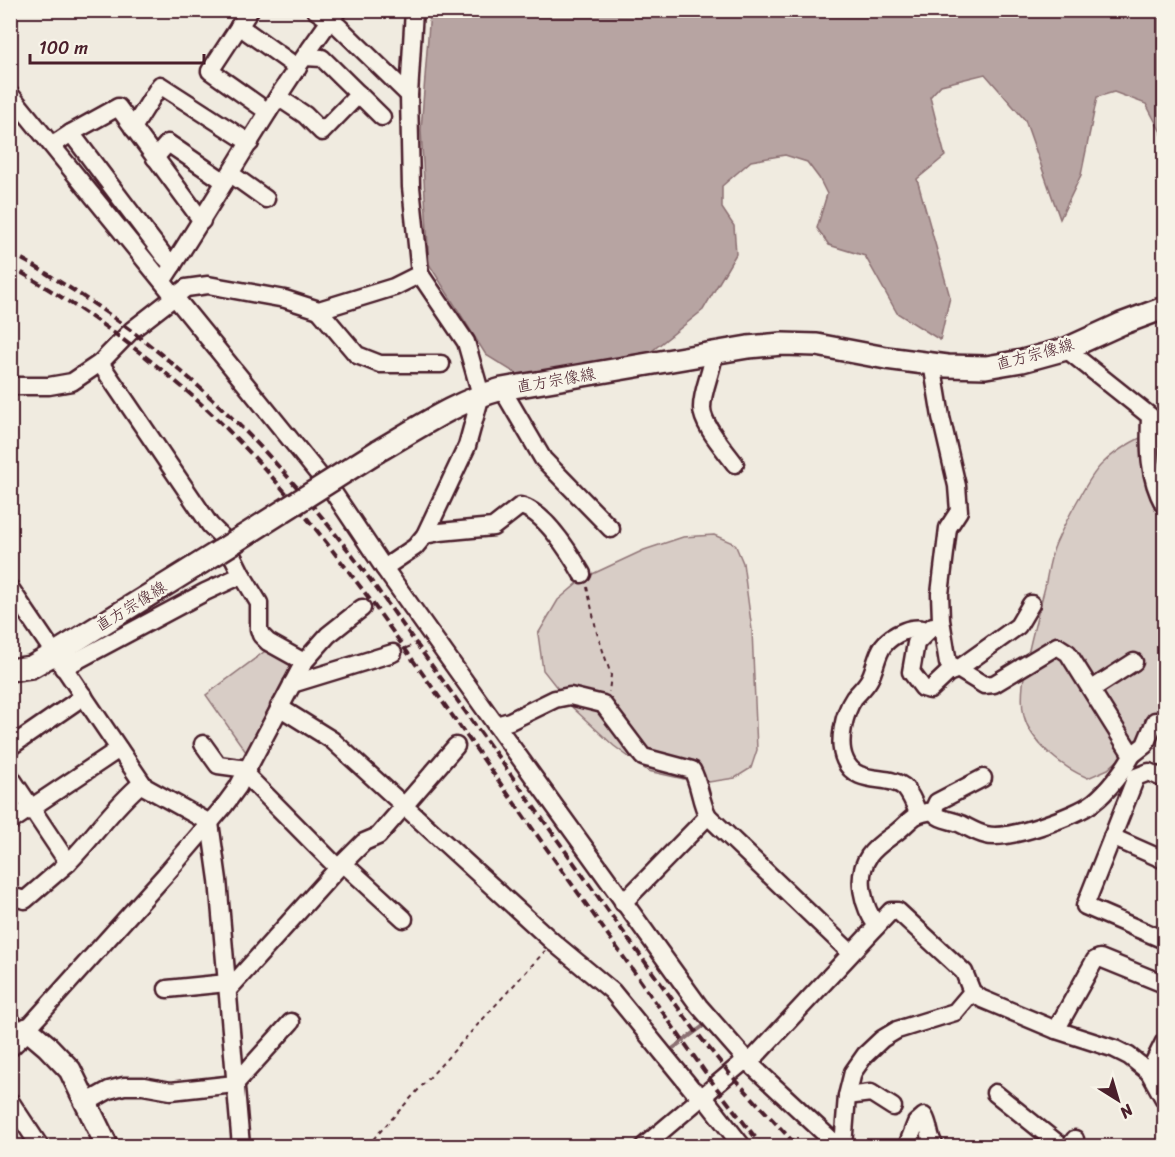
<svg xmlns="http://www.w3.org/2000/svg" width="1175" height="1157" font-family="Sriracha,'Klee One',sans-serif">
<rect width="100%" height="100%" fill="#f0ebe0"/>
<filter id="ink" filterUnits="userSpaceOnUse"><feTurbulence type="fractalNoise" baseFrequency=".0167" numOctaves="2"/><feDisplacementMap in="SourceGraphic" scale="12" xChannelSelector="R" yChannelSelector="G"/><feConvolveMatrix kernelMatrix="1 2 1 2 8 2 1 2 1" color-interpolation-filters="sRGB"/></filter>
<g filter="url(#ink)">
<g fill="#d8cdc6" stroke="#917678" stroke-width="1.5">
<path d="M 1164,427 L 1164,725 L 1155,727 L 1108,769 L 1088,778 C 1063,768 1031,743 1024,716 C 1016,684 1037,620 1045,587 C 1048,572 1050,556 1056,543 C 1064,525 1089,476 1102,464 C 1119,447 1143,436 1164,427 Z"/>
<polygon points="714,535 735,544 743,563 752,630 757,750 751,768 735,778 702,783 648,771 614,746 573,708 543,670 538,634 558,600 584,578 644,550 683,537"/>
<polygon points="268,649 292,663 246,752 206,695"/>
</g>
<polygon fill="#b7a4a2" stroke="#8b6f72" stroke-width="1.5" points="430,11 1164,11 1164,138 1146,104 1114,92 1097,97 1081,175 1060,219 1025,120 985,74 941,85 930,97 945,156 917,179 950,297 940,340 897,313 865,256 829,245 817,228 827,194 819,178 807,162 785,155 751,161 722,186 722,208 734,226 736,254 703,310 638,362 520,376 486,355 429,264 421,130"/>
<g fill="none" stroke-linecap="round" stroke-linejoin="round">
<polyline stroke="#8b6f72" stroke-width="4" points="668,1052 706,1024"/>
<defs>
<g id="minor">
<polyline points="250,10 210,71 268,112"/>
<polyline points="315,10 338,26 409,95"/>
<polyline points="239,26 298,68"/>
<polyline points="305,57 322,58 382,117"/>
<polyline points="10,94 333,492 384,568 496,725 699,1006 749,1063 838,1146"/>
<polyline points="278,97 305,115 322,132 359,94"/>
<polyline points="133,128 160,85 250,143"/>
<polyline points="71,133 164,256 173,265"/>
<polyline points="53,145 71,133 118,107 202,221"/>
<polyline points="155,158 168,143 225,182"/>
<polyline points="231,174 266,199"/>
<path d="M 163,280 C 222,191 273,96 338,10"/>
<polyline points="319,310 357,355 380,364 441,364"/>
<path d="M 1066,349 L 1150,416 C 1149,448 1148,476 1164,505"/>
<path d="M 714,353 C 712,372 702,390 702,408 C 702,425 725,450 735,464"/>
<polyline points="100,363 210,525 224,539 242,575 259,603 259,629 261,635 268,642 304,662"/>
<polyline points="10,386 49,386 72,382 100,363 132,330 186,288 208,285 285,299 319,310 394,287 420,274"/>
<polyline points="502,389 543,459 611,529"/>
<path d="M 425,535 L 440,532 L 493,527 L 520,506 C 544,511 570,553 582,574"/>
<polyline points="384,568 415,547 425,535 467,446 481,395 466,342 420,274 411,187 409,95 414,10"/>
<polyline points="10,588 145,787 210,823 218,880 241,1146"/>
<polyline points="933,626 916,643 911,672 923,688 930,690 948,673 958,669 1018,626 1031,604"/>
<polyline points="63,668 205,592 242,575"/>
<polyline points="292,684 393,653"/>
<polyline points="1092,689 1134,662"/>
<polyline points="279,707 332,740 553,942 612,991 692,1089 703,1096 742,1146"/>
<path d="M 496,725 L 510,721 L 555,699 L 570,696 L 603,704 L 643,757 L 692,770 C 700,784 700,802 708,816 L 851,953"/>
<polyline points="203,744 218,765 247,769"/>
<polyline points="10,747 84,696"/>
<polyline points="1132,755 1145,745 1155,721"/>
<polyline points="10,776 68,863 25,900 10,896"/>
<polyline points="1164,779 1149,772 1136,777 1085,906 1164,940"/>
<polyline points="933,811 937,802 983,778"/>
<path d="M 918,813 C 915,805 911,795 905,788 C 890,773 856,787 845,760 C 837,743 844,713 854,698 C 859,692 865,687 869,680 C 875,670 876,656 883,646 C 892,634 914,624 928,631"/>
<polyline points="10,822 119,749"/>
<polyline points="1112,837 1164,860"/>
<path d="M 68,863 C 94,837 113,807 142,783"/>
<polyline points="343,863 404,919"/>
<polyline points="338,868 364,842 378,836 456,746"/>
<polyline points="623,903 708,816"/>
<path d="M 877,926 C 863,907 855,876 869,856 C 877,845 888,839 898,831 C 913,819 911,814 933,811 C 940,821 950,819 961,824 C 969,828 977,833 986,835 C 1008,841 1076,816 1094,802 C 1107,792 1124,770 1132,755 L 1068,653 L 1057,646 L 994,684 L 984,685 L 948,663 L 941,620 L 940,594 L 948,528 L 959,511 L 957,486 L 941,417 L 932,363"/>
<polyline points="167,989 227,983"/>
<polyline points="228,990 338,868 245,774"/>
<polyline points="10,1020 21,1035"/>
<polyline points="27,1029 166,874 224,806 238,787 304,662 328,635 362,608"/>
<polyline points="1056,1030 1095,960 1100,958 1164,984"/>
<polyline points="1149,1072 1164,1099"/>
<polyline points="995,1093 1061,1146"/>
<polyline points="847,1096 871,1093 893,1107"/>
<polyline points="10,1101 39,1145 36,1146"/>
<polyline points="86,1103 109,1090 124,1086 143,1086 171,1091 235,1084 291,1022"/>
<polyline points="644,1146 742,1063 749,1063 891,911 898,911 964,972 972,992 982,999 1056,1030 1115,1049 1129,1056 1149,1072 1164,1042"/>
<polyline points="843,1146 847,1096 853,1072 865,1055 882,1039 897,1030 955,1012 972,992"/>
<path d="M 907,1146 L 916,1123 L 924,1116 C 930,1125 928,1137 935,1146"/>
<polyline points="1070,1146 1075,1139"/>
</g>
<g id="major">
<path d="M 378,451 C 418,428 457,401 502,389 L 748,347 L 782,344 L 817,345 L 886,358 L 947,366 L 986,367 L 1022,361 L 1066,349 L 1121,324 L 1164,308"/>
<polyline points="10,670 31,667 54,654 220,551"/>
<polyline points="10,1045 27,1029 47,1046 70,1070 107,1146"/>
</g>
</defs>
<use href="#minor" stroke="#4a1f2b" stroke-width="21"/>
<use href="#major" stroke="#4a1f2b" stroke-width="26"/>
<g stroke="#4a1f2b" stroke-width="2" stroke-dasharray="4.5 4.5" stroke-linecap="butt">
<polyline points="587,587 597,633 611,675 609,692"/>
<polyline points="406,648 420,643"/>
<polyline points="367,1146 545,951"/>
</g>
<use href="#minor" stroke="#f7f3e8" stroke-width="16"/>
<use href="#major" stroke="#f7f3e8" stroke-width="21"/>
<g stroke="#4a1f2b" stroke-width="4" stroke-dasharray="9 4.5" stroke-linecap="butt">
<path d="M 10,253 C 29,262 47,274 65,285 C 165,348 251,429 325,521 C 365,570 401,623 438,674 C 525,793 609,914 697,1033 L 730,1074 L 797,1146"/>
<path d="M 10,266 C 87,310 166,367 228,430 C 281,483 326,541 371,601 L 715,1086 L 762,1146"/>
</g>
<defs>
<polyline id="major-bridge" points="220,551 378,451"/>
</defs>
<use href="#major-bridge" stroke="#4a1f2b" stroke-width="26" stroke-linecap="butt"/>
<use href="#major-bridge" stroke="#f7f3e8" stroke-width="21"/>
</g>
</g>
<g text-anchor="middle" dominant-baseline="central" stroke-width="5" stroke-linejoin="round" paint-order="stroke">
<g font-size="16" fill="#4a1f2b" stroke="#f7f3e8">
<text transform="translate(1035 354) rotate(-15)">直方宗像線</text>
<text transform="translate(556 380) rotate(-10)">直方宗像線</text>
<text transform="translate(131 606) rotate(-32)">直方宗像線</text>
</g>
</g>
<rect width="1175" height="1157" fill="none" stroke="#f7f3e8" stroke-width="36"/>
<rect x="18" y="18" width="1139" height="1121" fill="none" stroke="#4a1f2b" stroke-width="2" filter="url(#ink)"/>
<g transform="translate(1118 1100) rotate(143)" stroke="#f7f3e8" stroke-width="4.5" paint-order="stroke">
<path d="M0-4.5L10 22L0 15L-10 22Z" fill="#4a1f2b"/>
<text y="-9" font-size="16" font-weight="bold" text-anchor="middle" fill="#4a1f2b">N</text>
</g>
<path d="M30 54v9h174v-9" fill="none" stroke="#4a1f2b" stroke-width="3"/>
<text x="39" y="54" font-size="18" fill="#4a1f2b" stroke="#f7f3e8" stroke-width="4.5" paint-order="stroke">100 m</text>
</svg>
